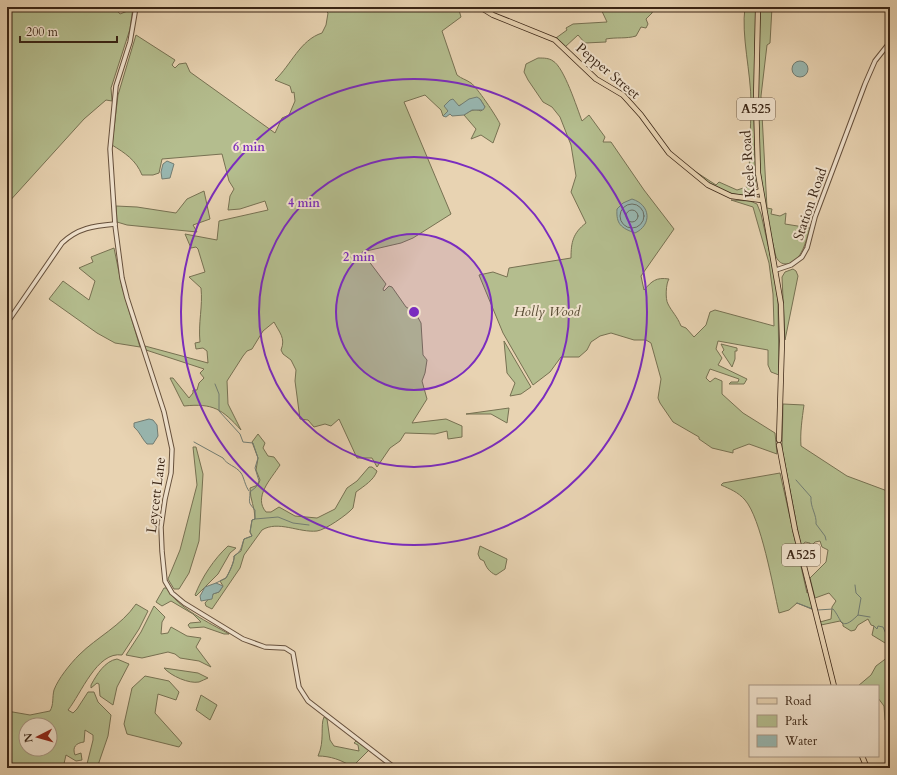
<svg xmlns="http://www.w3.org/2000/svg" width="897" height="775" font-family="Cardo,serif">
<rect width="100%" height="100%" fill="#e8d3b2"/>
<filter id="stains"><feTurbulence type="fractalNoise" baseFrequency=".005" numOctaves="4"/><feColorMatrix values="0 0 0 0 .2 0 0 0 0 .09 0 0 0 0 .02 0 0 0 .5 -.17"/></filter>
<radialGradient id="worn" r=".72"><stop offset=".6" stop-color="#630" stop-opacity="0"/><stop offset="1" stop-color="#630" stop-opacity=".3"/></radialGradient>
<g fill="#b4bd8e" stroke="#777152" fill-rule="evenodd">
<polygon points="7,7 114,7 120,14 130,10 129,7 133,7 130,29 111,88 112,101 106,100 84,119 7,204"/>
<path d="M 322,7 L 374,7 L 378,10 L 376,7 L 475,7 L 470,9 L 462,8 L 459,10 L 461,17 L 442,31 L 457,75 C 462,79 465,79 471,83 C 476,86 497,117 500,124 L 493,143 L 481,135 L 471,139 L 476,129 L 464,115 C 470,111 474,108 481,111 L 485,107 L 480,99 L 448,109 L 448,112 L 443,116 L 441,110 L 425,95 L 404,102 L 451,214 L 413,238 L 401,243 L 362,252 L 386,284 L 383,289 L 384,291 L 389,286 L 392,287 L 406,307 L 415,312 L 421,323 L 423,355 L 427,360 L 425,373 L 422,381 L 427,399 L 412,423 L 446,419 L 462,426 L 462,437 L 448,439 L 447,431 L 435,434 L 405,433 L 400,441 L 390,448 L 377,467 L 372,458 L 357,458 L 339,419 L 331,426 L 325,424 L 314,427 L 308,420 L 300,419 L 295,381 L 296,370 L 291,360 L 283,354 L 281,350 C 286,338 279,332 274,322 L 263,331 L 252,349 L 247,351 L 243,356 L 227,381 L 228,404 L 241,430 C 222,409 213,403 184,406 L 170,378 L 173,378 L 189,398 L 193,393 L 193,390 L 197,390 L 199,383 L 204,378 L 200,373 L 204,369 L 146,350 L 145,346 L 208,363 L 207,351 L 203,348 L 196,349 L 195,343 L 200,342 C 198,323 203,306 201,288 L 189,277 L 205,272 L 198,249 L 196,247 L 191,248 L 185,234 L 217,240 L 219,221 L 268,210 L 265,201 L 240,209 L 228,210 L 230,196 L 234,189 L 229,181 L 222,154 L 162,159 L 159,173 L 153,175 L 142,175 C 136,160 125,153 112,145 L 118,95 L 136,35 L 175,60 L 172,65 L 175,68 L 179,64 L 186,63 L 190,72 L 275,133 L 282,118 L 289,115 L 295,101 L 294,92 L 292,93 L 290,86 L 275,80 C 291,65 300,40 322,33 L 326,25 L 328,13 Z"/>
<path d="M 600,7 L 654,7 L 652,13 L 646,19 L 648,24 L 646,28 L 641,27 L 636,36 C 626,39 617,37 606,39 L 606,42 L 585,43 L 578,35 L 565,47 L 556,38 L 567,30 L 566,28 L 573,24 L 607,22 Z"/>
<path d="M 745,7 L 756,7 L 754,117 L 756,188 C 742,206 702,183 693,170 L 716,185 L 719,182 L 737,190 L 750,186 C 748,158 751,131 751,103 C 751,72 741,36 745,7 Z"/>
<path d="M 760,7 L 772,7 L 770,43 L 767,45 L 761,96 L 767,208 L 772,209 L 771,214 L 780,216 L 786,213 L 785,224 L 810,228 C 806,240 802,262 787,264 C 781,264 779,262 776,257 C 770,232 764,206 761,180 C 755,123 759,64 760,7 Z"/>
<path d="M 538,58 C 544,58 549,58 553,61 C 564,67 577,108 582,121 L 589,115 L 605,137 L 603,142 L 611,142 L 644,190 L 674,229 L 641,276 L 644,290 C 652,281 656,277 669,279 C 666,283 665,299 668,304 C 672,312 677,316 681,326 L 686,328 L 694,337 L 706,325 L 710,312 L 715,310 L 774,326 L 773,294 L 769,263 L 753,207 L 731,200 L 750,201 L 757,204 L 761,214 L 776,281 L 778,303 L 779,375 L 771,372 L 768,365 L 768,350 L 718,341 L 716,349 L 722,358 L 718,365 L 747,379 L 744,384 L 729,384 L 731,382 L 738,382 L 739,379 L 710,369 L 706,378 L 710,382 L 715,378 L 722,381 L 722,394 L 743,413 L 775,433 L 777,454 L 749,444 L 733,450 L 733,453 L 712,448 L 699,439 L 699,437 L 673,422 L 660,403 L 658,398 L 661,379 L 651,343 L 646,340 L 634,340 L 611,333 L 600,336 L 591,342 L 587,350 L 579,357 L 561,357 L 550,372 L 533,385 L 503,333 L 479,275 L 493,272 L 507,277 L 509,268 L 571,258 C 571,242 573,233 586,223 L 571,192 L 576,176 L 571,145 L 560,117 L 552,107 L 543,102 L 528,80 L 524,72 L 526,64 Z"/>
<polygon points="204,191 210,219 193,225 197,232 127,225 117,222 116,206 137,207 176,213 187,199"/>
<polygon points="114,248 122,287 140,347 115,343 97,333 49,299 63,281 89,300 95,281 79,268 93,262 91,257"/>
<polygon points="793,269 796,271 798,276 785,340 782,277 785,272"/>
<polygon points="504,341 531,387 521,394 510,396 515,383 507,373"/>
<polygon points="721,344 737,348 737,351 735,351 735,359 732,367 722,352 724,350"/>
<path d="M 783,404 L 804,405 C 802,419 800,433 801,446 L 847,476 L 890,492 L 890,646 L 872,635 L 874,626 L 871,625 L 868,619 L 858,625 L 855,630 L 851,631 L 843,626 L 843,624 L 840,621 L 821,625 L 820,622 L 831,619 L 832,607 L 836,601 L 829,593 L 815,598 L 810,578 L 826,562 L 828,550 L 822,547 L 820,541 L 815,542 L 810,547 L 810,543 L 805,542 L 801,547 L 782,449 Z"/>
<polygon points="509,408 507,423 491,414 466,414"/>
<path d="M 258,434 L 265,443 L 263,448 L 268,456 L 274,457 L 280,465 C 271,479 253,497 266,512 L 271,512 L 279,507 L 295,516 L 317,518 L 335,509 L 347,488 L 357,481 L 369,467 L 372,467 L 377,471 C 374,480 364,486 356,492 L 353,508 C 347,515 325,530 317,531 C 299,533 278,520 262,530 L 244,555 L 240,568 L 212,609 L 206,606 L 205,603 L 213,594 L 219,592 L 223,586 L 220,581 L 226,578 C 229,573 235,560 234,556 L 241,551 L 244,539 L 252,536 L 250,532 L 252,520 L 255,519 C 255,507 250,500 250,488 L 258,485 L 260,480 L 256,470 L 258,458 L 252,442 Z"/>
<polygon points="193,447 196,447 203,474 199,541 189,573 179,589 174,589 168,579 180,550 197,485"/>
<path d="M 780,473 L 807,593 L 810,591 L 814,610 L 797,603 L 789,610 L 779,613 C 773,587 761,518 745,500 C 738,492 730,489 721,485 L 723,483 Z"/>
<path d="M 228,546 L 236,548 L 230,553 L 218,574 L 196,596 L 195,595 C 202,577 214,559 228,546 Z"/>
<path d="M 480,546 L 507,559 L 505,569 L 496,575 C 489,572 486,567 484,561 L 480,559 L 478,554 Z"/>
<path d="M 164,588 L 167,588 C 177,608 210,623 229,634 L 224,634 L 204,627 L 190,628 L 188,625 L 190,623 L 201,622 L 193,614 L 171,601 L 162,606 L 156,602 Z"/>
<path d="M 136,604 L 148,611 L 139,629 L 122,655 C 97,651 81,694 68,710 L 73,713 L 77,709 L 88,692 L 94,692 L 98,702 L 111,715 L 108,736 L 97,768 L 86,768 L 93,740 L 93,735 L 85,730 L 84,742 C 76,743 72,747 75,755 L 81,753 L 82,760 L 76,761 L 66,755 L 63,768 L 7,768 L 7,711 L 30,715 L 50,711 C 54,704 52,698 54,690 C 58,679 70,664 79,655 C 97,637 121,626 136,604 ZM 26,725 L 50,725 L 50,749 L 26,749 Z"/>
<polygon points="154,606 165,617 162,622 161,634 168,633 171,627 187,636 201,638 196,647 211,667 199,661 180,658 175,654 168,652 142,658 126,655 141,632"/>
<polygon points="888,657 890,657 890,714 885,720 884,706 878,698 878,686 858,686 871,675 876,666"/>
<path d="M 117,659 L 129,664 L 117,687 L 113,705 L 100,696 L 99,684 L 97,683 L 91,688 L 91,685 C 97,674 105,661 117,659 Z"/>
<path d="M 164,668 L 198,673 L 208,678 C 205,679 202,681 199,682 C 189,684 171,676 164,668 Z"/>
<polygon points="145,676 169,681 179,692 176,700 158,694 155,713 182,743 179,747 127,734 124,724 132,688"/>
<polygon points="201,695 217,705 210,720 196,710"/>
<path d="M 324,717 L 327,719 L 330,740 L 334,746 L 359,751 L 358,745 L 354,743 L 356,741 L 369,750 L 352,767 C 342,760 330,756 318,756 C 325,741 320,725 324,717 Z"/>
</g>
<g fill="#98b7b1" stroke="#727d73">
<circle cx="800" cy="69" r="8"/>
<polygon points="477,97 480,99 485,107 483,110 472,110 464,115 452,116 450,114 446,117 443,116 448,111 444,106 450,100 453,99 459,106 469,99"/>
<polygon points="167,161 174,164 170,178 162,179 161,172 163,164"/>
<path d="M 632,199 C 651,205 652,225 635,233 C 621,228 616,224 617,209 L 623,203 Z"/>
<path d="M 149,419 L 153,420 L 157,425 L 158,436 L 153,444 L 147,444 C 142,439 140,432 134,427 L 134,423 Z"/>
<polygon points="216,583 223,586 219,592 213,594 212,599 201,601 200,596 205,587"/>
</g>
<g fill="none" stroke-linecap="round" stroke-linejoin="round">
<g stroke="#696e63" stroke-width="1">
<circle cx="632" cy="216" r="12"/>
<circle cx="632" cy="216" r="6"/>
</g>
<g stroke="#727d73" stroke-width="1">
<path d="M 215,384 L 219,394 L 219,411 L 240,434 L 243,442 L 253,443 L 258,458 L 255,468 L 259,481 L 256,487 L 250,492 C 250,503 247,501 255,510 L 255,519 L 252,520 L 250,532 L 252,536 L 244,539 C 241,547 242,551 234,556 C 235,561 229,573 226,578 L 216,583"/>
<path d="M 194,442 L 223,458 C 227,465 236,466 241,473 C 244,477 245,486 249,491"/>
<path d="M 796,480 L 811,497 C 810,507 817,515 816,524 L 825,536 L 826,540"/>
<polyline points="255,519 278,517 293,523 309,525"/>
<polyline points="855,585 856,593 861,598 858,615"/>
<polyline points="797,603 813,609"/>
<path d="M 818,610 L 833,609 C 842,619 840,633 858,615 L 870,617"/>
<polyline points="874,626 877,629 878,626 883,627 890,643"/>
</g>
<defs>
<g id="minor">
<polyline points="136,7 130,42 116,86 110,149 115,225 122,278 127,298 164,412 172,449 171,473 165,499 161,527 162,551 165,581 172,593 184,603 243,639 265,647 285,648 293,653 299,687 308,701 395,768"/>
<polyline points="776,270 791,265 802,257 807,248 815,217 865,84 875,61 890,42"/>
<path d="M 7,323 L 62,243 C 78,228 93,226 115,224"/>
</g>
<g id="major">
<polyline points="480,7 493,15 555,40 596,79 623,95 641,115 669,153 708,185 731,196 761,200"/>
<polyline points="758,7 756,101 758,173 781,304 782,341 779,440"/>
<polyline points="746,196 760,191"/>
<polyline points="779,445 795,530 834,686"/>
<polyline points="862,756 867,768"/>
</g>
</defs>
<use href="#minor" stroke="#66503c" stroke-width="5.5"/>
<use href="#major" stroke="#3a2515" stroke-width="6"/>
<use href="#minor" stroke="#f0e2cd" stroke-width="3.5"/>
<use href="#major" stroke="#e8d3b2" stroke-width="4.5"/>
</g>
<circle cx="414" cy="312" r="78" fill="#7b2cbf" fill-opacity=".12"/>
<g fill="none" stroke="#7b2cbf" stroke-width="2">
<circle cx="414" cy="312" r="78"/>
<circle cx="414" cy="312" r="155"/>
<circle cx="414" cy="312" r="233"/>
</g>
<g text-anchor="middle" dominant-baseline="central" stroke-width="4" stroke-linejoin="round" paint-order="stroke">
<g fill="#f0e2cd" stroke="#715e4c" stroke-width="1">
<rect x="737" y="98" width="38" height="22" rx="3"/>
<rect x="782" y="544" width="38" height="22" rx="3"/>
</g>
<g font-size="13" font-weight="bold" fill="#3a2515">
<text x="756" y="109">A525</text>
<text x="801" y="555">A525</text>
</g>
<g font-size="14" fill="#3a2515" stroke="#f0e2cd">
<text transform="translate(608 71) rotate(40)">Pepper Street</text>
<text transform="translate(748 164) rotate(-94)">Keele Road</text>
<text transform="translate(810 204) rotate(-71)">Station Road</text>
<text transform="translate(156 495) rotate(-83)">Leycett Lane</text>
</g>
<g font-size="14" font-style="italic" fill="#584b33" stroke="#f0e2cd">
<text x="547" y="311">Holly Wood</text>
</g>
</g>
<circle cx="414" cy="312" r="6" fill="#7b2cbf" stroke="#f0e2cd" stroke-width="2"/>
<g font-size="12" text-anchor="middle" font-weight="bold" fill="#7b2cbf" stroke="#f0e2cd" stroke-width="4" stroke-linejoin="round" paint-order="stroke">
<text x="249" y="151">6 min</text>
<text x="304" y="207">4 min</text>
<text x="359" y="261">2 min</text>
</g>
<rect width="897" height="775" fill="none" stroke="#e8d3b2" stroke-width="24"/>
<rect x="8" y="8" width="881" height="759" fill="none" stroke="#3a2515" stroke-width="2"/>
<rect x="12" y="12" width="873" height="751" fill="none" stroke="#3a2515"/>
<rect x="749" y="685" width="130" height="72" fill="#f0e2cd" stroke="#a79683"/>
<rect x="757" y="698" width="20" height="6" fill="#e8d3b2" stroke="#a79683"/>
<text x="785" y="705" font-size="12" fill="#3a2515">Road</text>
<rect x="757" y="715" width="20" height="12" fill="#b4bd8e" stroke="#a79683"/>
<text x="785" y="725" font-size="12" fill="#3a2515">Park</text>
<rect x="757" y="735" width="20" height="12" fill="#98b7b1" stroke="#a79683"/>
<text x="785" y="745" font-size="12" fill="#3a2515">Water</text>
<g transform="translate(38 737) rotate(264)"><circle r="19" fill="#f0e2cd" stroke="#a79683"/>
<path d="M0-3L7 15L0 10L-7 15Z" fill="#8f2418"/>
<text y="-6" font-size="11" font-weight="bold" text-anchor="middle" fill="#3a2515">N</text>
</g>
<path d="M20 36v6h97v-6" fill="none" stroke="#3a2515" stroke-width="2"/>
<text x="26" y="36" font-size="12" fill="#3a2515" stroke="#f0e2cd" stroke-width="3" paint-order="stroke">200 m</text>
<rect width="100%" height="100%" filter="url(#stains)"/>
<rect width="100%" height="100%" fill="url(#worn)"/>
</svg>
